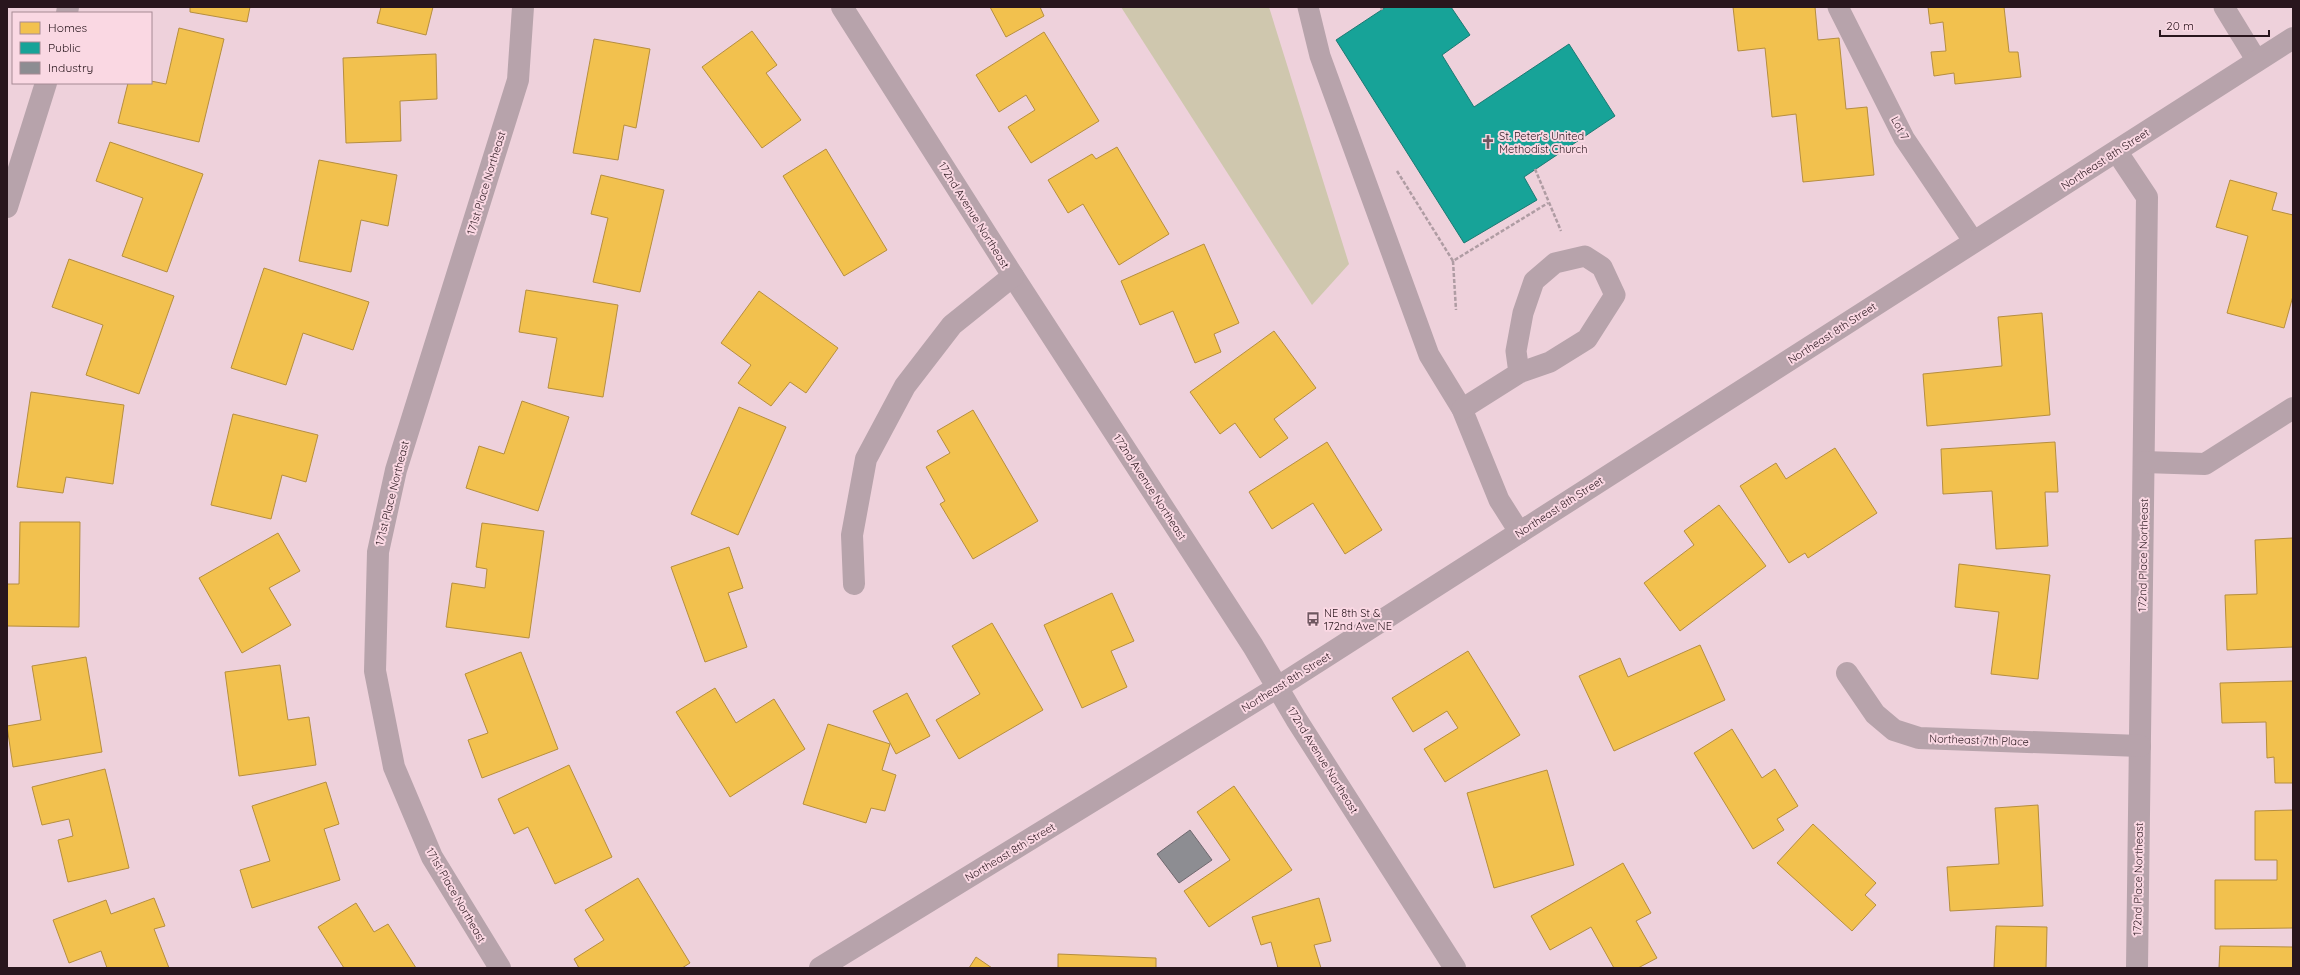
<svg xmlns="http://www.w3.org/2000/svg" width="2300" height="975" font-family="Quicksand,sans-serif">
<rect width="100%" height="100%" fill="#eed1db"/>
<polygon fill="#cfc7ae" points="1121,7 1269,7 1349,264 1312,305"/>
<g fill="#f2c14e" stroke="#b68e3f">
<polygon points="190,7 250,7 247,22 190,12"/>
<polygon points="381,7 433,7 426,35 377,23"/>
<polygon points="990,7 1040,7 1044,16 1006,37"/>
<polygon points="1733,7 1815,7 1818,40 1839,38 1846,109 1867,107 1874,175 1803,182 1796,114 1772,117 1765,48 1738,51"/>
<polygon points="1928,7 2011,7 2004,7 2009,52 2018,52 2021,77 1955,84 1954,73 1934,76 1931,52 1946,51 1943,22 1930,24"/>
<polygon points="179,28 224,39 199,142 118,123 128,83 151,83 151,81 166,84"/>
<polygon points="752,31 777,65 766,73 801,120 762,148 702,67"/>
<polygon points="1044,32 1099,121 1031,163 1008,127 1035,110 1026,95 999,112 976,75"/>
<polygon points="594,39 650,49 636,128 624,125 618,160 573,153"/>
<polygon points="436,54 437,99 400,101 401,141 346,143 343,58"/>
<polygon points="110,142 203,174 167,272 122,256 143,198 96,181"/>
<polygon points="1117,147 1169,234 1119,265 1083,204 1068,213 1048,180 1092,154 1096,159"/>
<polygon points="826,149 887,250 844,276 783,176"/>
<polygon points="319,160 397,175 388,226 361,220 351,272 299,261"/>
<polygon points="601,175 664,190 640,292 593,282 608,218 591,214"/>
<polygon points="2230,180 2277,193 2272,210 2293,215 2293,296 2284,328 2227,313 2248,236 2216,227"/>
<polygon points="1204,244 1239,323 1214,334 1221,352 1195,363 1173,311 1140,325 1121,281"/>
<polygon points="69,259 174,296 139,394 86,375 103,325 52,307"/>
<polygon points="264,268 369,302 353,350 303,333 286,385 231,368"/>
<polygon points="526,290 618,305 603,397 548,388 557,338 519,332"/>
<polygon points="759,291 838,348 806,393 790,382 771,406 738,383 751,365 721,343"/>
<polygon points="2042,313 2050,415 1927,426 1923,374 2002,366 1998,317"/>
<polygon points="1274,331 1316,388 1274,419 1288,438 1260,458 1235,423 1220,434 1190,392"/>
<polygon points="31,392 124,405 113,484 66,477 63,493 17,487"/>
<polygon points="522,401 569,417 538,511 466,488 479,446 504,454"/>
<polygon points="739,407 786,427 738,535 691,514"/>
<polygon points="973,410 1038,521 973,559 940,504 945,501 926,467 950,453 937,431"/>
<polygon points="233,414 318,435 306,482 282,475 271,519 211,505"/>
<polygon points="1327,442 1382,530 1345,554 1313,503 1272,529 1249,492"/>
<polygon points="2055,442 2058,492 2045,492 2048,546 1996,549 1992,491 1943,494 1941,449"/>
<polygon points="1835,448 1877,513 1808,558 1805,553 1789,563 1740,486 1776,463 1786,479"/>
<polygon points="1719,505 1766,566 1680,631 1644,583 1694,545 1684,531"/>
<polygon points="20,522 80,522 79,627 7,626 7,584 19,584"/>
<polygon points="482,523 544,531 529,638 446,627 452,583 485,588 487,569 476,567"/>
<polygon points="278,533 300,571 269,588 291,625 242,653 199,578"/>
<polygon points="2293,538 2293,647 2227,650 2225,595 2257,594 2255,540"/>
<polygon points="729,547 743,588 728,593 747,647 705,662 671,567"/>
<polygon points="1959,564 2050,575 2038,679 1991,674 1999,612 1955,607"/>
<polygon points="1112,593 1134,641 1111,651 1127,687 1082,708 1044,625"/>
<polygon points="992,623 1043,710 959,759 936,720 980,694 952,646"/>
<polygon points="1700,645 1725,700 1614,751 1579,676 1620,658 1628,677"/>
<polygon points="1468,651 1520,735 1445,782 1424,749 1458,728 1447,711 1413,732 1392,698"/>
<polygon points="521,652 558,749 482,778 468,740 488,733 465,674"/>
<polygon points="86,657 102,752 13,767 7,726 41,720 32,666"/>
<polygon points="280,665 288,720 309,717 316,765 239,776 225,672"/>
<polygon points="2293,681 2293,783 2275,783 2274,757 2267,758 2266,722 2222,723 2220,683"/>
<polygon points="715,688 736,723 774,699 805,749 730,797 676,712"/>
<polygon points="907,693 930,736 896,754 873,711"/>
<polygon points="828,724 890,744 882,770 896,775 885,811 871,808 866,823 803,804"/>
<polygon points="1732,729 1762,778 1775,769 1798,806 1777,819 1784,830 1753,849 1694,753"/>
<polygon points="569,765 612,857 555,884 528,827 514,834 498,799"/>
<polygon points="105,769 129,868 68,882 58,840 73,836 69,819 42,825 32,787"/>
<polygon points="1547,770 1574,865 1494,888 1467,793"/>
<polygon points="326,782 339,824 324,829 340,880 252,908 240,870 270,861 252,806"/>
<polygon points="1234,786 1292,870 1209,927 1184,891 1230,860 1197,812"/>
<polygon points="2038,805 2043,906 1950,911 1947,867 1999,864 1995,808"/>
<polygon points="2293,810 2293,928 2215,929 2215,880 2277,880 2277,860 2255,860 2255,811"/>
<polygon points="1813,824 1876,883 1865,895 1876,905 1852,931 1777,863"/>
<polygon points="1623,863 1651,913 1636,921 1657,958 1638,968 1614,968 1591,927 1550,950 1531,916"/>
<polygon points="638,878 690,963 682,968 579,968 574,959 604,940 585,910"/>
<polygon points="154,898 165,926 154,929 169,968 107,968 101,951 69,963 53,920 106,900 111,914"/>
<polygon points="1319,898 1331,941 1314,945 1321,968 1278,968 1271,942 1261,945 1252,917"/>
<polygon points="356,903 374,932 388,924 416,968 344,968 318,927"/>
<polygon points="1996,926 2047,927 2046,968 1994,968"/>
<polygon points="2220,946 2293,947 2293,968 2219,968"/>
<polygon points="1058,954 1156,958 1156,968 1058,968"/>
<polygon points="976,957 992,968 969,968"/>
</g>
<polygon fill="#17a398" stroke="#1c7973" points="1386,7 1451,7 1470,35 1442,55 1474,107 1569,44 1615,116 1524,177 1537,200 1464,243 1336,40"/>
<polygon fill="#8d8d92" stroke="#6f696f" points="1190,830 1212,860 1179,883 1157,854"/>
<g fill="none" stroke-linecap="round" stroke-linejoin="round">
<g stroke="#af9ca3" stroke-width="2.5" stroke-dasharray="4 2" stroke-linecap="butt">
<polyline points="1381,7 1382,10"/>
<polyline points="1535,169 1561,231"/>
<polyline points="1397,171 1453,261 1548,203"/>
<polyline points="1453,261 1456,310"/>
</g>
<g stroke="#b7a3ab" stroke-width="21">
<polyline points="1308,7 1320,56 1429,355 1462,409 1499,500 1520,533"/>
<polyline points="1838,7 1904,138 1974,242"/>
<polyline points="2224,7 2257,61"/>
<polyline points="1462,409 1519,373 1550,362 1587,339 1615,295 1602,267 1585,256 1555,263 1534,281 1523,313 1516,351 1519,373"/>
</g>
<g stroke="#b7a3ab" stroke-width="22">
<polyline points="842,7 1013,276 1253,646 1296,719 1455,968"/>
<polyline points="67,13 68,7"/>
<polyline points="2117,152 2147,197 2137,968"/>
<polyline points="7,207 46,83"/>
<polyline points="2144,462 2205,464 2293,408"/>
<polyline points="854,584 852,535 866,459 905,386 952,325 1013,276"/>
<polyline points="1847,673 1875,714 1894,730 1919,738 2140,746"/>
<polyline points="500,968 432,857 394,767 375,671 378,552 396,470 518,80 523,7"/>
</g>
<polyline stroke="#b7a3ab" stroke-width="22" points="820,968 1278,687 2293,38"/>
</g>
<defs>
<symbol id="church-bare" viewBox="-9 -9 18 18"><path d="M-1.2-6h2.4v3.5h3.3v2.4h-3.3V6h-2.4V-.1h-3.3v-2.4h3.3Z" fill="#6e5760" stroke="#fad8e3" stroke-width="2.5" paint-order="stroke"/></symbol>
<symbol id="bus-bare" viewBox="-9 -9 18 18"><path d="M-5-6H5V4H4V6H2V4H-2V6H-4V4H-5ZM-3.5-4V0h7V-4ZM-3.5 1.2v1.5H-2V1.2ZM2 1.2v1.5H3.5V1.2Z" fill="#6e5760" stroke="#fad8e3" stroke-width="2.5" paint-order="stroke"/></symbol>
</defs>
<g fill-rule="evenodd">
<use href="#church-bare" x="1478" y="132" width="20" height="20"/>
<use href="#bus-bare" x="1303" y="609" width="20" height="20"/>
</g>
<g text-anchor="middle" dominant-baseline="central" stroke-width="4" stroke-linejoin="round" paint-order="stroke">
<g font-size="11" fill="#29161d" stroke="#fad8e3">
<text transform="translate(1900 128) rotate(62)">Lot 7</text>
<text transform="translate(2105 159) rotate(-33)">Northeast 8th Street</text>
<text transform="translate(486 183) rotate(-73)">171st Place Northeast</text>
<text transform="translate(974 215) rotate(58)">172nd Avenue Northeast</text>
<text transform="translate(1832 333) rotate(-33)">Northeast 8th Street</text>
<text transform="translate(1150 487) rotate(57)">172nd Avenue Northeast</text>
<text transform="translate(392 493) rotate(-76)">171st Place Northeast</text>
<text transform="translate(1559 507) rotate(-33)">Northeast 8th Street</text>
<text transform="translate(2143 555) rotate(-89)">172nd Place Northeast</text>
<text transform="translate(1286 682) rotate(-32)">Northeast 8th Street</text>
<text transform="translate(1979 740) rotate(2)">Northeast 7th Place</text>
<text transform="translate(1323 760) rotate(58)">172nd Avenue Northeast</text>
<text transform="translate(1010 852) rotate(-31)">Northeast 8th Street</text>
<text transform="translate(2138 879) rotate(-89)">172nd Place Northeast</text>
<text transform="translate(456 895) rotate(60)">171st Place Northeast</text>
</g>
<g font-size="11" fill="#29161d" stroke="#fad8e3" text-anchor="start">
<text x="1499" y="136">St. Peter's United<tspan x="1499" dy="13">Methodist Church</tspan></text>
<text x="1324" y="613">NE 8th St &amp;<tspan x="1324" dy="13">172nd Ave NE</tspan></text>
</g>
</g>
<rect width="2300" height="975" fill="none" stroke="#29161d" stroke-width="16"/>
<rect x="12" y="12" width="140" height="72" fill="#fad8e3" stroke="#a68a94"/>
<rect x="20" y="22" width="20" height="12" fill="#f2c14e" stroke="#a68a94"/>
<text x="48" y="32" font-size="12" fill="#29161d">Homes</text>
<rect x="20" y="42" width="20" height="12" fill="#17a398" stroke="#a68a94"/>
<text x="48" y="52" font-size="12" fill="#29161d">Public</text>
<rect x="20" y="62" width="20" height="12" fill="#8d8d92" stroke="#a68a94"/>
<text x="48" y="72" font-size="12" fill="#29161d">Industry</text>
<path d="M2160 30v6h109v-6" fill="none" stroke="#29161d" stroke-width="2"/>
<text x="2166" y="30" font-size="12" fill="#29161d" stroke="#fad8e3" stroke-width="3" paint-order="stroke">20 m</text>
</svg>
